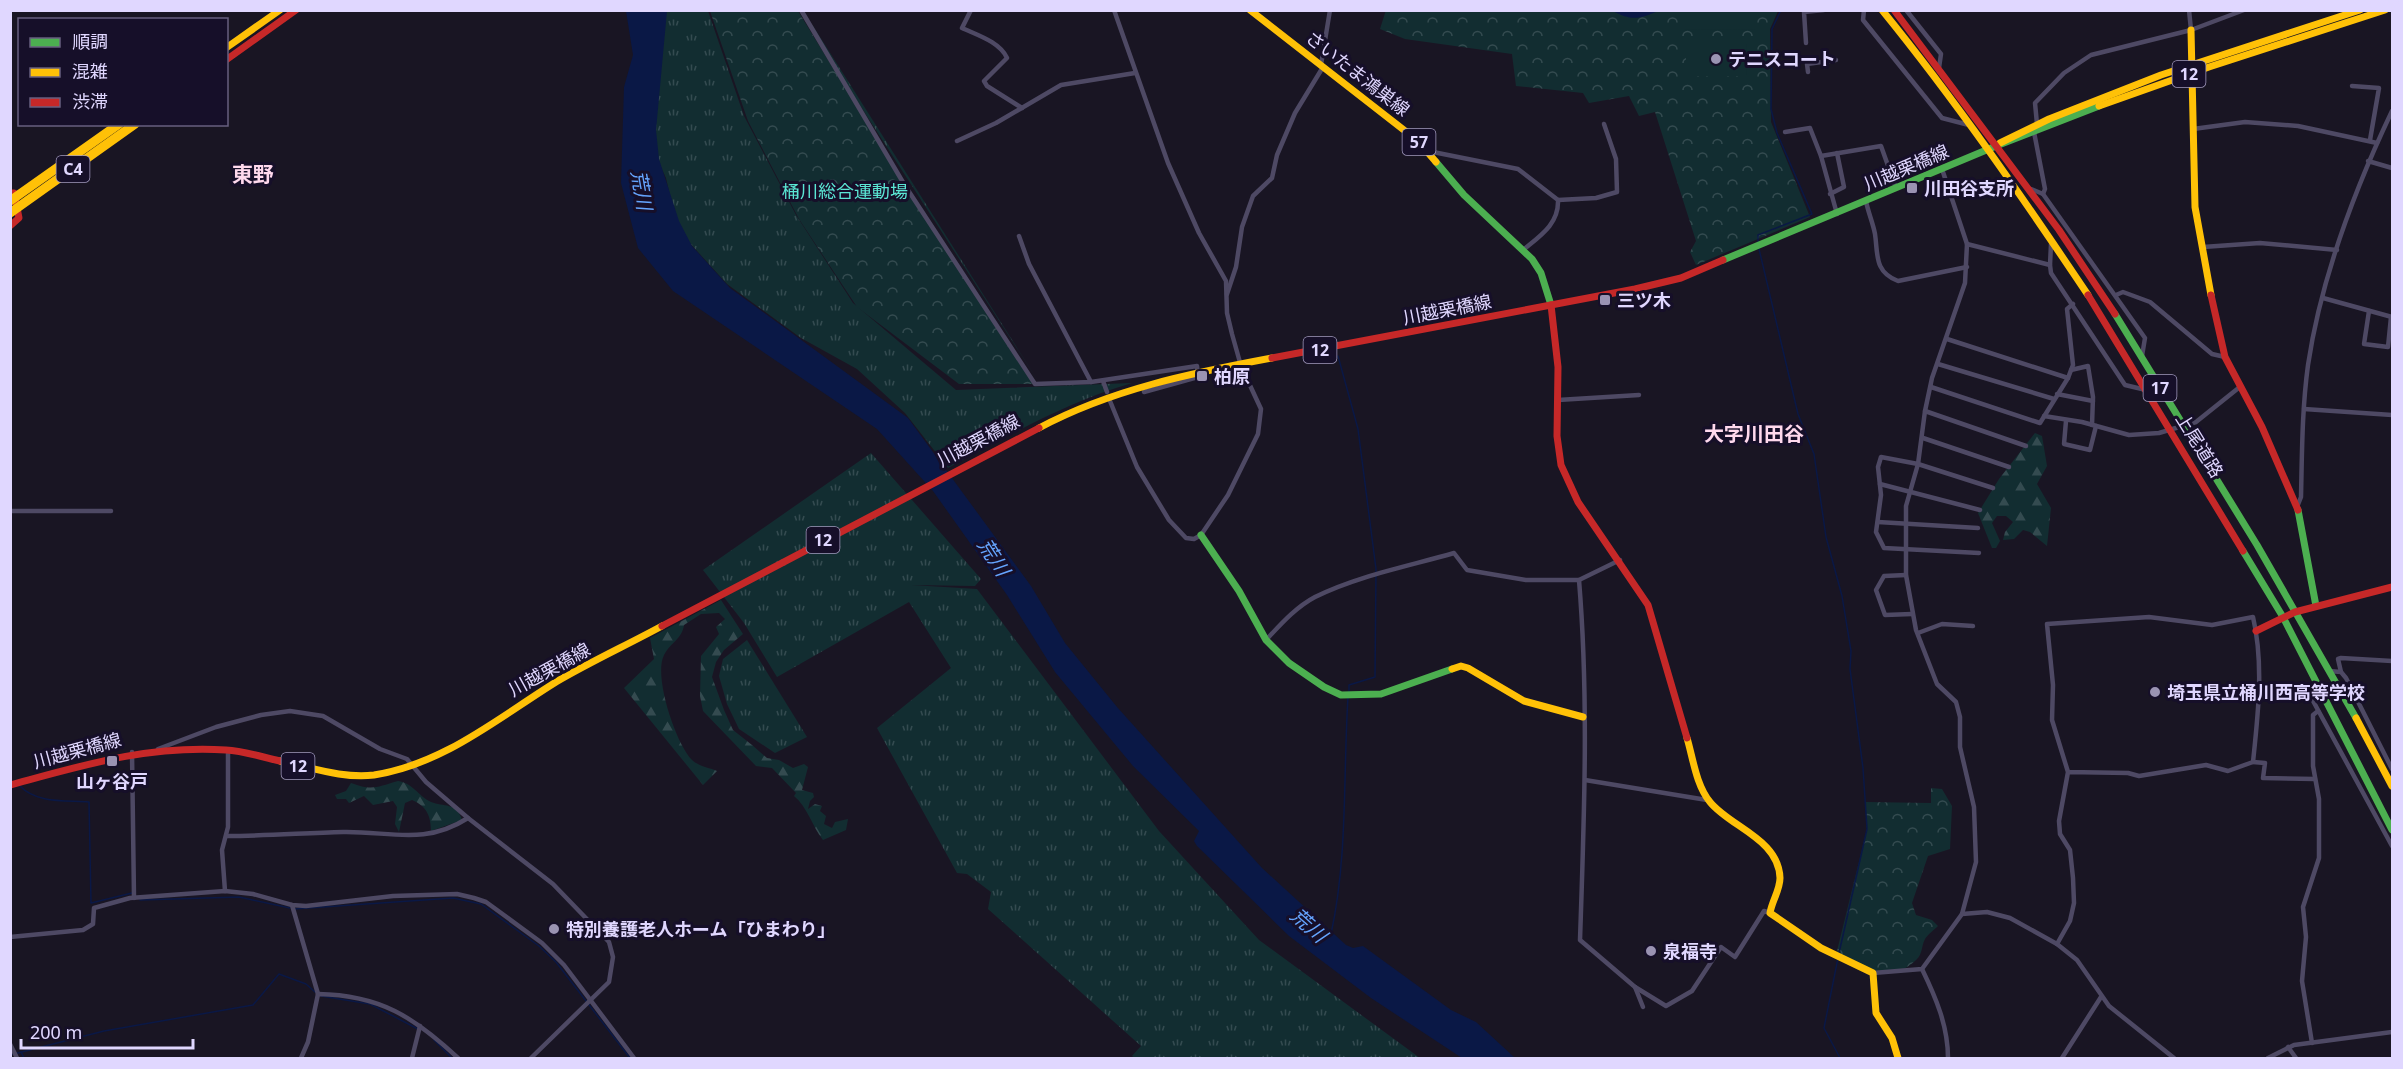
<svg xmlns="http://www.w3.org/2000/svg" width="2403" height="1069" font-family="'Noto Sans','Noto Sans JP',sans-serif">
<defs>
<pattern id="grass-tufts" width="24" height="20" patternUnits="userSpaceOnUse" patternTransform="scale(1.5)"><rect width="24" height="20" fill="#122d31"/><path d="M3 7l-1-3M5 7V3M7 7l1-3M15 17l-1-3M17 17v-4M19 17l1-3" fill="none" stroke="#344b50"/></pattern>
<pattern id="forest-firs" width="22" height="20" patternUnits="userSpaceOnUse" patternTransform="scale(1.5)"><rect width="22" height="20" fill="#122d31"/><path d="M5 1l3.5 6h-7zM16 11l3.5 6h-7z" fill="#344b50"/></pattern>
<pattern id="park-crowns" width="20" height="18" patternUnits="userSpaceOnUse" patternTransform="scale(1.5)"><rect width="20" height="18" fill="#122d31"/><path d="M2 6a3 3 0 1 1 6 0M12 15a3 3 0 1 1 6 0" fill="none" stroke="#344b50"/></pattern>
</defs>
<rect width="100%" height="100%" fill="#191523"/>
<g fill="url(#grass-tufts)">
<path d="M 663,11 L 708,11 L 744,116 L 796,215 L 853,303 L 956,390 L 1132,383 C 1066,402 1008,436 948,468 L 905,413 L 857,369 L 801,338 L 727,284 L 688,241 L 675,217 L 666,178 L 655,154 L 653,125 Z"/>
<polygon points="799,11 813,26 1040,384"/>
<polygon points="871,453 981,579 975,586 911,585 977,589 1159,831 1259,940 1420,1058 1135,1058 1132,1056 1141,1046 988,909 991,892 967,874 957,873 877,728 951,668 909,602 777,677 744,623 703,570"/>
<polygon points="747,640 807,737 775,753 739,729 727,704 719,676 723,659"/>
</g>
<g fill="url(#forest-firs)">
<polygon points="2035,433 2042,436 2047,466 2037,484 2051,508 2047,546 2030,532 2023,530 2014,539 2003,540 2005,532 2013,522 2006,516 1997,516 1992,523 2000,541 1996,548 1992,548 1978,513 1999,479"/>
<path d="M 721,600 L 743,634 L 724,650 L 716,662 L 712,677 L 724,710 L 733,730 L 752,745 L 767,758 L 779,760 L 793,768 L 804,764 L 808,767 L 802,790 L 813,793 L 814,797 L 810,801 L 808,809 L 815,804 L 822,806 L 820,811 L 826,816 L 824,824 L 832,828 L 835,822 L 848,819 L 846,830 L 823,840 C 812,826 807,806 794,796 L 796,793 L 772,768 L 756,766 L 703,711 L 700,696 L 701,656 L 719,634 L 716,627 L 725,619 L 719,613 L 701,614 L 684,625 C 682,639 671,642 664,655 C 653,676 676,744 692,760 C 698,766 710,768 717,771 L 703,785 L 624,688 L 654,659 L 650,638 Z"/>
<path d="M 398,781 C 413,783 418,796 431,802 C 443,807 457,802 462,820 L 431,831 C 431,817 427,806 412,800 L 405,803 L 399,832 L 395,824 L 397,807 L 393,801 L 373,805 L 364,796 L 349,803 L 346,799 L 337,799 L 335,795 L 346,791 L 351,783 C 372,791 377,787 398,781 Z"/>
</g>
<g fill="url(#park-crowns)">
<polygon points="1386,10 1778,11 1770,29 1771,122 1810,217 1696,265 1690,252 1696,241 1655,112 1639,116 1629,96 1589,103 1583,93 1516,86 1512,54 1405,39 1380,29"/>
<polygon points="710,11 798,11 904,184 1035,384 959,384 857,307 799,219 748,121"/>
<path d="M 1931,788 L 1942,789 L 1952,806 L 1950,849 L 1928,856 L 1912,903 L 1916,915 L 1932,920 L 1938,926 C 1934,930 1928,934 1925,939 C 1921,946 1923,954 1916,960 C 1890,985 1863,968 1836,955 L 1867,829 L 1865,802 L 1931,803 Z"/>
</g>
<g fill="#122d31">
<polygon points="1683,11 1755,11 1755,30 1683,29"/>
<polygon points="1686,43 1747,43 1746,76 1686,76"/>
</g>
<g fill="#0a1846">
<polygon points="626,11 667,11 656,130 659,159 679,221 692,246 730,288 908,418 1031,586 1065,643 1117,707 1262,868 1346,945 1353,948 1363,946 1451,1010 1476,1022 1515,1058 1462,1058 1371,998 1289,936 1197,846 1194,841 1199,831 1133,766 1055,672 1007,595 933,491 877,429 673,291 638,248 621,183 624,87 633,55"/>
<path d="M 1613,11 L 1658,10 L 1658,11 C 1640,19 1631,21 1613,11 Z"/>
</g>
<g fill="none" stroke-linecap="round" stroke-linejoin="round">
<g stroke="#0a1846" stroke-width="1.5">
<polyline points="1758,244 1758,235 1812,214 1777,133 1771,109 1772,29 1781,10"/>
<polyline points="1759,249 1798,414 1814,454 1826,537 1842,596 1851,651 1850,669 1863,768 1867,829 1839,953"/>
<polyline points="1338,356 1358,429 1376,569 1375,677 1349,685 1349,692"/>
<path d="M 20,786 C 37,804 67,800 89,802 L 91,903 L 132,893"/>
<polyline points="140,900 239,897 290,908"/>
<polyline points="294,909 453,898 481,904 539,946 556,962 630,1058"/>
<path d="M 1331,934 C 1348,856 1343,776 1348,697"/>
<polyline points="1838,958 1824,1028 1840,1058"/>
<polyline points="321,996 370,1004 418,1029"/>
<polyline points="434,1040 452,1058"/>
<polyline points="21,1052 24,1058"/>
<polyline points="10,1055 104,1031 253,1005 279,974 306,984 315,992"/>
</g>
<g stroke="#4e4964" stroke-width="4.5">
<polyline points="801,10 904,184 1035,384 1091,382 1197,366 1198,377 1144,392"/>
<path d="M 971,10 L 962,28 C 977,35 1000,42 1007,58 L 984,81 L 987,86 L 1022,108"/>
<polyline points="1864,10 1863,20 1942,118 1969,125"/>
<polyline points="1906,10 1941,54 1939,68"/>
<polyline points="2189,10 2191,30"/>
<polyline points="1806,43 1804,12 1824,10"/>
<polyline points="1321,65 1330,10"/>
<polyline points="1808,72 1807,64 1836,60"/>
<polyline points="2352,86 2379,88 2370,140"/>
<polyline points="2037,124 2035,103 2064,73 2091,55 2191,30 2244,10"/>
<polyline points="2193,129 2245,122 2298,126 2377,143"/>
<polyline points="1785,132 1810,128 1821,156 1837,214"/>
<polyline points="2034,132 2045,189 2043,194"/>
<polyline points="957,141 996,123 1061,85 1135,73"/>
<path d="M 1428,151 L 1518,169 L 1558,200 C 1559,224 1540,236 1523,250"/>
<polyline points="1821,156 1881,146 1896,188"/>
<polyline points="2368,161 2392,168"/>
<polyline points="2031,189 2043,194 2145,338 2142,356"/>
<polyline points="1830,194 1844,187 1837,153"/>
<polyline points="1558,200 1596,198 1617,192 1616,159 1604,124"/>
<path d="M 1866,201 C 1868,212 1873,223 1875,234 C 1878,254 1874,272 1898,281 L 1967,267"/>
<polyline points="1019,236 1029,264 1091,382"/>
<polyline points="1967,244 2050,265 2051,273 2125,385 2146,390"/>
<polyline points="2203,247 2260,243 2337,250"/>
<polyline points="2050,265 2051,244"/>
<polyline points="1227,294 1236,267 1242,227 1253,196 1272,178 1277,155 1295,113 1323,67"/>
<polyline points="2116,295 2123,292 2150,302 2212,354 2225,357"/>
<polyline points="2323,298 2392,317"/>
<polyline points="2369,311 2364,344 2388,347 2391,317"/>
<polyline points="1947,339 2068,378"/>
<polyline points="1938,364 2054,399"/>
<polyline points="2071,370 2088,366 2093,397 2092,425"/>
<polyline points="1103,381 1107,392"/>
<polyline points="1931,387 2040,423 2068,378 2073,365 2067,309 2073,304"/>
<polyline points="2057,394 2093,401"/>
<polyline points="1558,400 1639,395"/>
<polyline points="1110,401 1137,467 1169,520 1186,538 1194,539 1201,535 1228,495 1258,434 1261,409 1241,366 1232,334 1227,313 1226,281 1199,233 1168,163 1114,10"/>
<polyline points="2304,409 2392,415"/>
<polyline points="1925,411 2026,446"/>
<polyline points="2044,416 2082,422 2129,435 2159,433 2196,422 2241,386"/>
<polyline points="2066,421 2064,444 2090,450 2096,426"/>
<polyline points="1923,438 2009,467"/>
<polyline points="1880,484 1980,510"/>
<path d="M 2297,507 L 2301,497 C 2302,453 2302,409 2308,365 C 2321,278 2354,191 2392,111"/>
<polyline points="10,511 111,511"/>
<polyline points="1878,522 1978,528"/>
<polyline points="1979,553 1884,548 1876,532 1881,495 1878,467 1881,457 1918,464 1993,488"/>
<polyline points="1906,575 1884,576 1876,590 1885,615 1912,614"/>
<path d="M 1579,580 C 1589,700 1584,821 1580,940 L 1635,987 L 1666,1006 L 1692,991 L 1721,947 L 1735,957 L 1764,911 L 1770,913"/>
<polyline points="1918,633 1942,624 1973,626"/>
<path d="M 1266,640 C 1281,624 1296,607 1315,597 C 1357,576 1409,566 1454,553 L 1467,570 L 1526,580 L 1579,580 L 1620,560"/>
<polyline points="2329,671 2341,672 2346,678 2392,769"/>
<polyline points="2341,672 2338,659 2341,658 2392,661"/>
<polyline points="2317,687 2312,699 2392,846"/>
<polyline points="158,749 216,727 261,715 290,711 323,716 380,749 407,759 426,782 468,818 553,884 609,942 613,957 609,982 531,1058"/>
<polyline points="132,752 134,898"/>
<polyline points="2253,762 2265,763 2263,778 2315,779"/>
<polyline points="1585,780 1707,800"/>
<path d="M 227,836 C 265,836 304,833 343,832 C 390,831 424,846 468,818"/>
<polyline points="225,891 222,850 228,827 228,750"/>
<polyline points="292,905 318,994"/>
<polyline points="1962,914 1987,912 2010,918 2057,944 2077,960 2109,1006 2174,1058"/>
<polyline points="10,937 83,930 93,924 94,908 130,898 225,891 253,894 292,905 306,906 393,896 457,894 474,898 486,902 542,943 564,965 634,1058"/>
<path d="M 2057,944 L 2070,921 L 2074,903 L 2073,878 L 2070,850 L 2060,834 L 2059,821 L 2068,772 L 2052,720 L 2053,685 L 2047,624 L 2149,617 L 2212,625 L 2253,617 C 2264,664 2258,715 2253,762 L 2228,771 L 2206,765 L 2139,776 L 2128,773 L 2068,772"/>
<path d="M 1922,969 C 1936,998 1948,1026 1948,1058"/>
<polyline points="1873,973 1922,969 1962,914 1976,862 1974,807 1960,747 1960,717 1956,702 1937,684 1916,630 1906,575 1906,506 1918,464 1925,411 1932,378 1965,283 1967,244 1942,169"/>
<polyline points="1635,987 1643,1007"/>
<polyline points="2312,1043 2302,981 2306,937 2303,907 2319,858 2319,799 2313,766 2313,715 2318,711"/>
<polyline points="10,1044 17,1058"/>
<polyline points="2288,1047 2296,1058"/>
<path d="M 301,1058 L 308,1042 L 318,994 C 380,995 414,1017 458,1058"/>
<polyline points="412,1058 420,1026"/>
<polyline points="2062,1058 2101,997"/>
<polyline points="2268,1058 2294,1045 2392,1032"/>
</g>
<g stroke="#4caf50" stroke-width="7">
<polyline points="1436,162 1464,195 1532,259 1541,273 1551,305"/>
<polyline points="1723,260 1996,146 2099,106"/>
<polyline points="2115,314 2257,545 2356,718"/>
<polyline points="2298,510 2316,606"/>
<polyline points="1201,535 1239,591 1266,640 1289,663 1324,687 1341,695 1381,694 1452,669"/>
<polyline points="2243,551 2283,617 2392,830"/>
</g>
<g stroke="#ffc107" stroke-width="7">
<polyline points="1250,10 1418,141 1436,162"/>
<path d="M 1882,10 C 1956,101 2023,198 2088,295"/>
<polyline points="2191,30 2195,207 2211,295"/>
<polyline points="226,48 280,10"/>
<polyline points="2099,106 2209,67 2385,10"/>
<polyline points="2000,143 2049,119 2161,75 2360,10"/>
<path d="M 1039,428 C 1112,389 1192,373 1272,358"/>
<polyline points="1452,669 1461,666 1468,668 1524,701 1583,717"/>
<polyline points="2356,718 2392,786"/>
<path d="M 1687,738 C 1693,758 1696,785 1710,802 C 1730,827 1779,839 1780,878 C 1780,890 1772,901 1770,913 L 1821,948 L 1873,973 L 1876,1013 L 1892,1038 L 1898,1058"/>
<path d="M 280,761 C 310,767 343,779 374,775 C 444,764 498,718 556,682 C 590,662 627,645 662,626"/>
</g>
<g stroke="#c62828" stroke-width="7">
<polyline points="1894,10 2059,230 2115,314"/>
<polyline points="226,60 296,10"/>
<polyline points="10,193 14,193 19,218 10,226"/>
<polyline points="2088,295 2243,551"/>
<polyline points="2211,295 2225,357 2262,427 2298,510"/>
<polyline points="1551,305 1558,367 1557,436 1561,465 1578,502 1648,605 1687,738"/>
<polyline points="1272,358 1635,289 1681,278 1723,260"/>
<polyline points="662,626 1039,428"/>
<polyline points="2256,631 2295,612 2392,587"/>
<path d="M 10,785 C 84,765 148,745 226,750 C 244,751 262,757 280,761"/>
</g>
<g stroke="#ffc107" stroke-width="9">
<polyline points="10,201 119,124"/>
<polyline points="10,213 135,124"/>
</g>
</g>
<g fill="#9a93b2" stroke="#160f29" stroke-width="2">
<circle cx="1716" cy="59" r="6"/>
<rect x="1906" y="182" width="12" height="12" rx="3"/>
<rect x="1599" y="294" width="12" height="12" rx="3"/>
<rect x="1196" y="370" width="12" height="12" rx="3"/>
<circle cx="2155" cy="692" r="6"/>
<rect x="106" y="755" width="12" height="12" rx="3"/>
<circle cx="554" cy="929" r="6"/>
<circle cx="1651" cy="951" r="6"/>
</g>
<g text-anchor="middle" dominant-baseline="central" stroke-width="6" stroke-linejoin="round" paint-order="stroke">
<g fill="#160f29" stroke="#a39bbf" stroke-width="1.5">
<rect x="2172.5" y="61" width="33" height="26" rx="4.5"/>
<rect x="1402.5" y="129" width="33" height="26" rx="4.5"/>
<rect x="56.5" y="156" width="33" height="26" rx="4.5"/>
<rect x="1303.5" y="337" width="33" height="26" rx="4.5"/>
<rect x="2143.5" y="375" width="33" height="26" rx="4.5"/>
<rect x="806.5" y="527" width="33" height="26" rx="4.5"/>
<rect x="281.5" y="753" width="33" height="26" rx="4.5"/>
</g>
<g font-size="16" font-weight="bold" fill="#e0d7ff">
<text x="2189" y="74">12</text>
<text x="1419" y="142">57</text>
<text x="73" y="169">C4</text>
<text x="1320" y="350">12</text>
<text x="2160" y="388">17</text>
<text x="823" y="540">12</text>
<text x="298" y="766">12</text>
</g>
<g font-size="18" font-weight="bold" fill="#e0d7ff" stroke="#160f29" text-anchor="start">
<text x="1728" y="59">テニスコート</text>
<text x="1924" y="188">川田谷支所</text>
<text x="1617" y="300">三ツ木</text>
<text x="1214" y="376">柏原</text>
<text x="2167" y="692">埼玉県立桶川西高等学校</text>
<text x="112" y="781" text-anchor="middle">山ヶ谷戸</text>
<text x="566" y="929">特別養護老人ホーム「ひまわり」</text>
<text x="1663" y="951">泉福寺</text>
</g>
<g font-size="18" fill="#e0d7ff" stroke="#160f29">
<text transform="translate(1358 73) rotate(38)">さいたま鴻巣線</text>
<text transform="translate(1906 167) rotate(-23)">川越栗橋線</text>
<text transform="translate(1447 309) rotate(-11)">川越栗橋線</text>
<text transform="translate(978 440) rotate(-28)">川越栗橋線</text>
<text transform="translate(2200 445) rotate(58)">上尾道路</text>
<text transform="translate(549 669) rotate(-29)">川越栗橋線</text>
<text transform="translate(77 750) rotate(-15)">川越栗橋線</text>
</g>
<g font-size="18" fill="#5be6d4" stroke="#160f29">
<text x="845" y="191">桶川総合運動場</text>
</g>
<g font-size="20" font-style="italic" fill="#65a5ff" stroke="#160f29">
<text transform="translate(642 190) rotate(80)">荒川</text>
<text transform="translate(994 557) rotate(57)">荒川</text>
<text transform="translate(1309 925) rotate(42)">荒川</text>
</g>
<g font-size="20" font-weight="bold" fill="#ffd9ed" stroke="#160f29">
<text x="1754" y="433">大字川田谷</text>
</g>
<g font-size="21" font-weight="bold" fill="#ffd9ed" stroke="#160f29">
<text x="253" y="174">東野</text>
</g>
</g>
<rect width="2403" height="1069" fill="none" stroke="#e0d7ff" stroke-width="24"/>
<rect x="18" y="18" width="210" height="108" fill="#160f29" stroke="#675f7f" stroke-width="1.5"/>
<rect x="30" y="38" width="30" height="9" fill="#4caf50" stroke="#675f7f" stroke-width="1.5"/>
<text x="72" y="48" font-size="18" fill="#e0d7ff">順調</text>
<rect x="30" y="68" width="30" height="9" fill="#ffc107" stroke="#675f7f" stroke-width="1.5"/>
<text x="72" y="78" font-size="18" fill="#e0d7ff">混雑</text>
<rect x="30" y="98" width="30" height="9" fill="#c62828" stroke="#675f7f" stroke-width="1.5"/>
<text x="72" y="108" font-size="18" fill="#e0d7ff">渋滞</text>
<path d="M21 1039v9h172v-9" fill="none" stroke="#e0d7ff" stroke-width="3"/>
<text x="30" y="1039" font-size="18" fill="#e0d7ff" stroke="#160f29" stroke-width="4.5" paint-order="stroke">200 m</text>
</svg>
